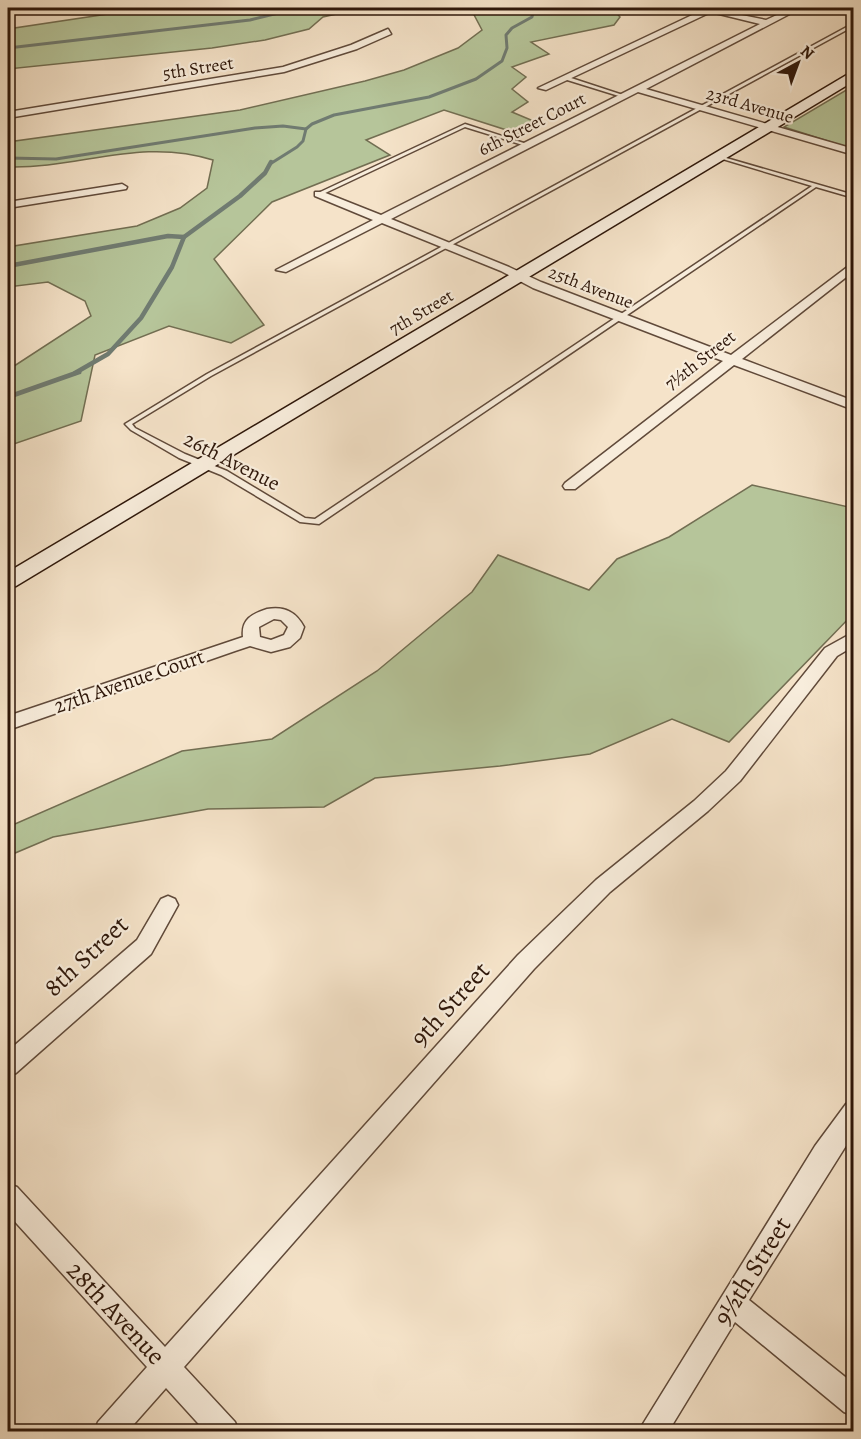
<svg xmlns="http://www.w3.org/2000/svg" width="861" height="1439" font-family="Alegreya,serif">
<rect width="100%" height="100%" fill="#f5e3c9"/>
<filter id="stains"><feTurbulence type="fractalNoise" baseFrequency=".00333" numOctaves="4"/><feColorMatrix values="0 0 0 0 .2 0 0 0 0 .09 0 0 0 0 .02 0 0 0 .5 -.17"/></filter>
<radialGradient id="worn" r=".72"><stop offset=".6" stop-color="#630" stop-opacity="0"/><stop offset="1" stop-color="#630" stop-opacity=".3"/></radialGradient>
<g fill="#b6c59a" stroke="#726e52" stroke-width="1.5">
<polygon points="148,8 364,8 323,17 309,29 265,40 212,48 8,69 8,29"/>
<path d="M 449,8 L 612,8 L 620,17 L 614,25 L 531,42 L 549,54 L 512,67 L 526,77 L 512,89 L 528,102 L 512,112 L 543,125 L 522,135 L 444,110 L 366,140 L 390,155 L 272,202 L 214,259 L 264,325 L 231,343 L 169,326 L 95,355 L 81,421 L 8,446 L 8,370 L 91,316 L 85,301 L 48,282 L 8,287 L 8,247 L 137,226 L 180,208 L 207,188 L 213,160 C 141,137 78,169 8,167 L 8,142 L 240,110 L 365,81 L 404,70 L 458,48 L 482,30 L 473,13 Z"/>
<polygon points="853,86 853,149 784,127"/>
<polygon points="752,485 853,508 853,614 729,742 672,719 590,754 500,766 375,778 324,807 208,809 53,837 8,856 8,827 182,751 272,739 377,671 472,592 498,555 589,590 617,559 669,537"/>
</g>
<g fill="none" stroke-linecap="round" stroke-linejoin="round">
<g stroke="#707b71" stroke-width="3">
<polyline points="8,48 250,20 299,8"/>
<polyline points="8,158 56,159 255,128 283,126 306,129"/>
<polyline points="270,164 297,147 303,141 306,129 312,124 334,115 429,97 476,79 502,61 507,48 506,35 512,28 532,17 534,8"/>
</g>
<g stroke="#707b71" stroke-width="4.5">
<polyline points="8,266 168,236 184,237"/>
<polyline points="75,373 108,354 141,318 172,267 184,237 240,196 265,173 271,162"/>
</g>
<polyline stroke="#707b71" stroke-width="5" points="8,397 79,372"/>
<defs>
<g id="lane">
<polygon points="854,23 854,26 211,376 132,424 135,428 185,454 227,471 305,518 315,519 812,186 716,157 716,155 854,195 854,198 816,187 319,524 300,522 221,475 179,458 131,430 125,424 207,374"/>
<polygon points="564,77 568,77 626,96 622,97 564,79"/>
<polygon points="465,124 530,145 526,146 465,127 321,195 316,194"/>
</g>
<g id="street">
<polygon points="35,8 63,8 8,14 8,10"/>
<polygon points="707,8 766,20 792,8 801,8 646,89 854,149 854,155 638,92 391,219 509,267 541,282 731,355 854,262 854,271 742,359 854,401 854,410 734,365 575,489 565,489 563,486 565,483 723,361 533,288 501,271 382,223 286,272 276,270 373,220 315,196 315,192 323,192 381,215 760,24 711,12 546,90 538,88"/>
<polygon points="388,29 391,34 357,49 284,72 8,118 8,112 283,67 351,45"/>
<polygon points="122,184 127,187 126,189 8,208 8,202"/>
<path d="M 267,609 C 285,606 296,612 304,627 L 300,638 L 290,647 L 271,652 L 250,646 L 235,651 L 8,730 L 8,716 L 243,637 C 241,619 252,614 267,609 ZM 274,619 L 281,620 L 288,627 L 284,635 L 271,640 L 260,637 L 259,627 Z"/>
<polygon points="854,632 854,646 837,656 740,781 708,811 610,892 534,969 184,1367 235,1422 239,1432 206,1432 166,1388 127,1432 94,1432 98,1422 147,1367 8,1214 8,1184 17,1187 165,1347 518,955 596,880 694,801 726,771 825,648"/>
<polygon points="168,896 175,899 178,905 151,954 16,1073 8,1076 8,1051 137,940 161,899"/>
<polygon points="854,1101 854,1133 749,1300 854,1384 854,1416 844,1412 735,1322 668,1432 638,1432 815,1146 846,1104"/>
</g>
<polygon id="secondary" points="850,73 854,73 854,81 16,586 8,588 8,572"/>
</defs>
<use href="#lane" stroke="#604a3a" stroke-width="3"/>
<use href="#street" stroke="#604a3a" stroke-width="3"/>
<use href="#secondary" stroke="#2e170a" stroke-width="3"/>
<use href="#lane" fill="#f8eddc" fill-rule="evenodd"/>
<use href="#street" fill="#f8eddc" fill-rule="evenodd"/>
<use href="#secondary" fill="#f8eddc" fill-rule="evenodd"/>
</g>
<g text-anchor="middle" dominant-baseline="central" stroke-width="4.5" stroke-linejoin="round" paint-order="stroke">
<g font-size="18" fill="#2e170a" stroke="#f8eddc">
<text transform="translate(198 68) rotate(-9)">5th Street</text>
<text transform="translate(750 105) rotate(16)">23rd Avenue</text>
<text transform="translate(532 124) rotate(-27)">6th Street Court</text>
<text transform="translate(591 287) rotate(21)">25th Avenue</text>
<text transform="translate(421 312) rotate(-31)">7th Street</text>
<text transform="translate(700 360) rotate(-38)">7½th Street</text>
</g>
<g font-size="21" fill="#2e170a" stroke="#f8eddc">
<text transform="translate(232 461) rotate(27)">26th Avenue</text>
<text transform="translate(129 681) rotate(-19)">27th Avenue Court</text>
</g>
<g font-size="26" fill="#2e170a" stroke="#f8eddc">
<text transform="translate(86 956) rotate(-43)">8th Street</text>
<text transform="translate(450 1004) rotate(-48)">9th Street</text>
<text transform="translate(752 1271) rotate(-58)">9½th Street</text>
<text transform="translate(116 1313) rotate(47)">28th Avenue</text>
</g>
</g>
<rect width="861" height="1439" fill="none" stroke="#f5e3c9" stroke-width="30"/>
<rect x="9" y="9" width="843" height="1421" fill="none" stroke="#2e170a" stroke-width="3"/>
<rect x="15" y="15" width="831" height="1409" fill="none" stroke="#2e170a" stroke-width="1.5"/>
<g transform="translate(798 63) rotate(41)" stroke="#f8eddc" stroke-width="4.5" paint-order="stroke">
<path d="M0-4.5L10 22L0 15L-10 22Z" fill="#2e170a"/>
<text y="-9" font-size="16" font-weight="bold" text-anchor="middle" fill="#2e170a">N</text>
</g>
<rect width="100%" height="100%" filter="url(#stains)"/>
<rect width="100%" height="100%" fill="url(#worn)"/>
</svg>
